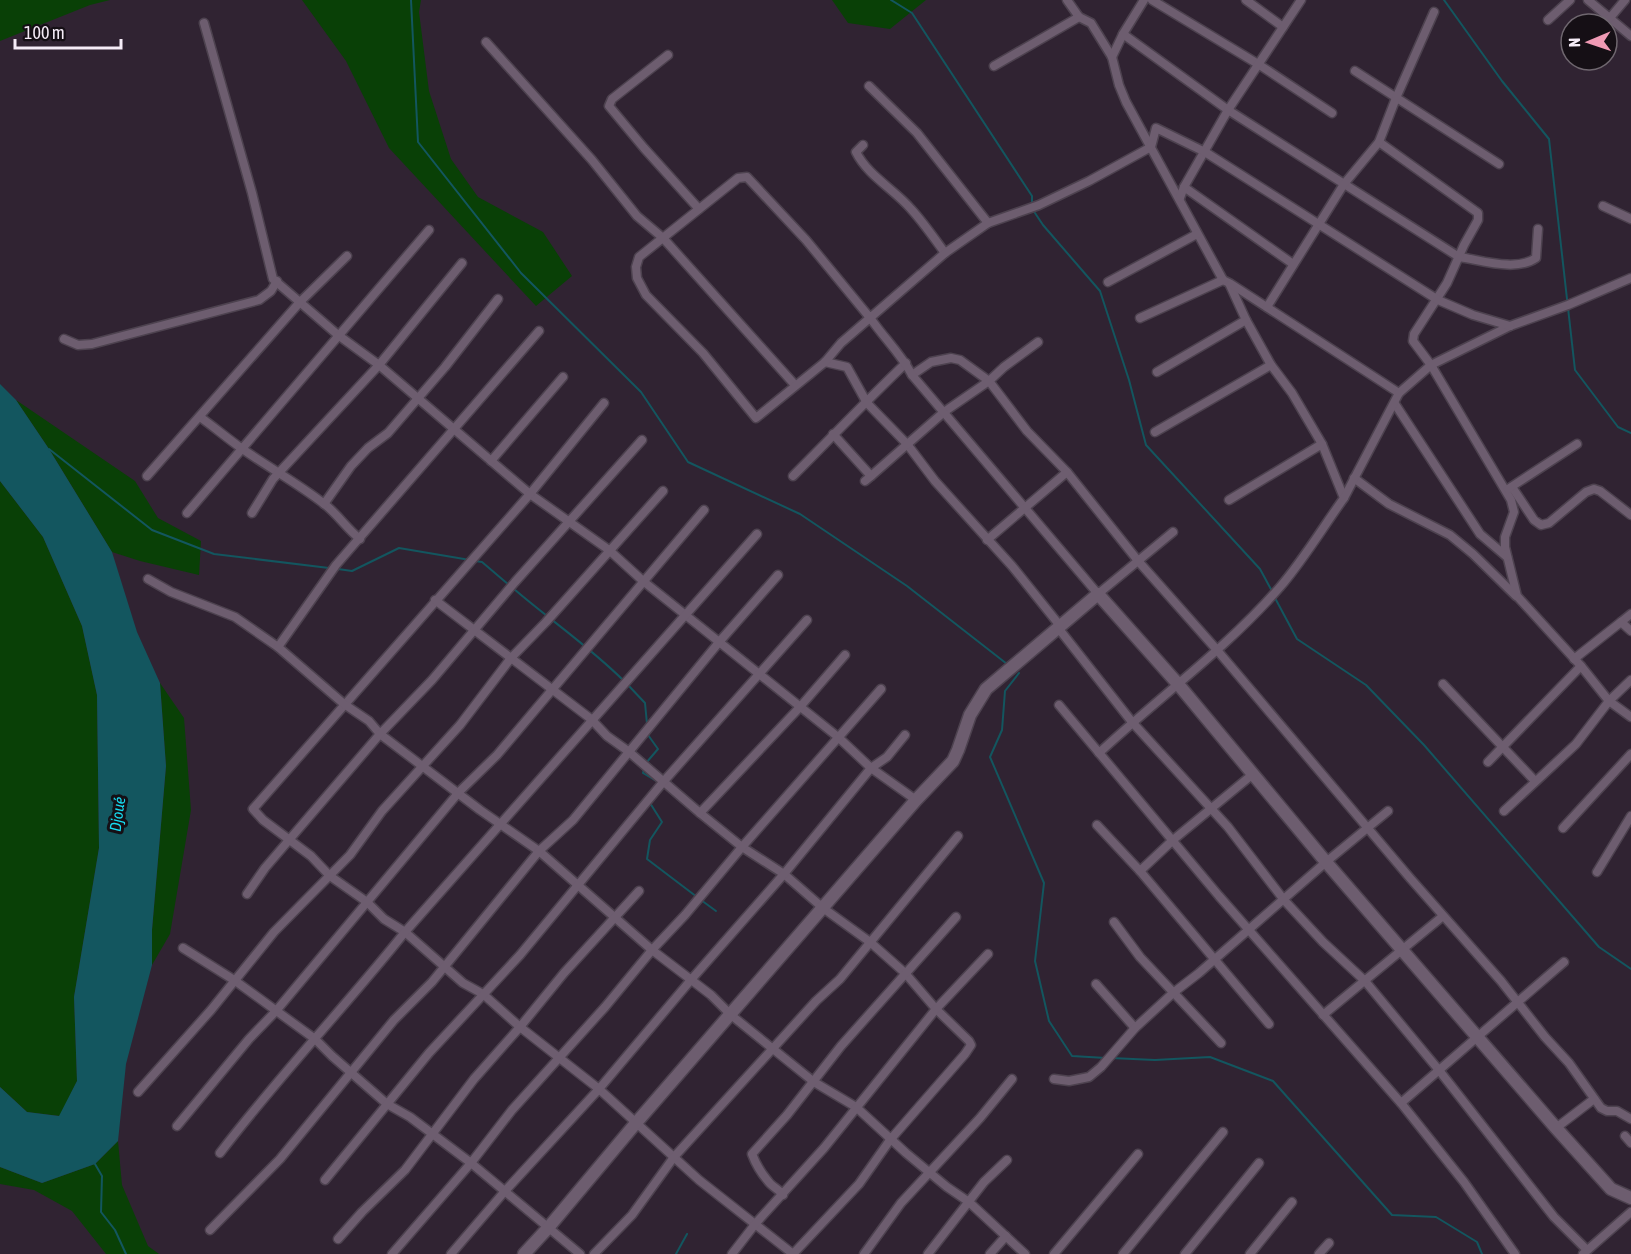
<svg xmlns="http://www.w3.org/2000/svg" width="1631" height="1254" font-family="'Asap Condensed',sans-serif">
<rect width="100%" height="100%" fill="#302332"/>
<g fill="#094006">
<polygon points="0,0 110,0 90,5 0,41"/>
<polygon points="302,0 421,0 419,12 429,91 451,159 478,197 543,232 572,276 536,306 389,148 346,61"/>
<polygon points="832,0 926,0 890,29 848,23"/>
<polygon points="16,400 135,481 158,518 201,541 199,575 140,561 112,552 49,449"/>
<polygon points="0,481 43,537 82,626 97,695 99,848 74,997 77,1081 60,1116 27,1112 0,1087"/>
<polygon points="160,683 184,718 191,810 170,934 152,965 152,930 166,766"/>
<polygon points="118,1141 122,1185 148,1246 159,1254 106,1254 72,1211 34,1190 0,1184 0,1167 42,1183 95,1164"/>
</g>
<polygon fill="#13565f" points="0,384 16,400 49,449 112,552 137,632 160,683 166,766 152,930 152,965 126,1064 118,1141 95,1164 42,1183 0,1167 0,1087 27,1112 59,1116 77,1081 74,997 99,848 97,695 82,626 43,537 0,481"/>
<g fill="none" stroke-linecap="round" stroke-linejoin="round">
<g stroke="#13565f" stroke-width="2">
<polyline points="411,0 418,142 521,273 641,392 688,462 800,514 907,586 1007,664"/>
<polyline points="891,0 912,13 1032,196 1032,204"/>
<polyline points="1444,0 1502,81 1549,139 1575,370 1618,427 1631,433"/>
<polyline points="1033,210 1043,225 1100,291 1129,380 1146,445 1260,569 1273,593"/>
<polyline points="49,449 152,530 214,554 329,568"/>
<polyline points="475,561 482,562 509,585"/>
<polyline points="338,569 352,571 399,548 470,560"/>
<path d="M 514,589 C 550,620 590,647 624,681"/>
<polyline points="1275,598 1297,639 1366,685 1424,745 1599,947 1631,969"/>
<polyline points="1019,673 1005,691 1002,730 990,757 1044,883 1035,961 1049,1021 1072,1056 1106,1058"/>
<polyline points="628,685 645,703 647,724"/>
<polyline points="646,763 658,749 648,735"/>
<polyline points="644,769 643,773 658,782 658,784"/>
<polyline points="650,803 662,822 650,840 647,859 697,897"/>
<polyline points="701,900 716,911"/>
<polyline points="1111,1058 1155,1060 1210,1057 1273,1081 1392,1215 1436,1217 1477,1242 1482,1254"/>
<polyline points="95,1164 102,1176 101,1212 115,1230 126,1254"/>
<polyline points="676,1254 687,1234"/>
</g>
<defs>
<g id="street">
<path d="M 1067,0 L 1079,17 L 1091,23 L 1112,57 L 1119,85 L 1126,102 L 1223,280 L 1229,283 L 1246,320 L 1271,365 L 1292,393 L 1322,444 L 1344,498 C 1323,527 1304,559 1280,587 C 1226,649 1159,697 1099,753"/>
<polyline points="1152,0 1258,64 1332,113"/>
<polyline points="1246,0 1283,27"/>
<polyline points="1588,0 1631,36"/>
<polyline points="1609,19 1625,0"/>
<polyline points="1548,20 1570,0"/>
<polyline points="204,23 252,193 273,279 338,335 379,365 530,494 609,550 643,581 838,737 871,768 916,800"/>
<path d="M 1123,34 L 1228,110 L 1459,257 C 1481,260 1516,272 1536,258 L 1538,229"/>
<polyline points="486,42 592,160 637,216 663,238 795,385"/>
<polyline points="668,55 612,99 609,106 644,148 699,209"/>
<polyline points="1112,57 1123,34 1144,0"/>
<polyline points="994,66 1079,17"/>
<polyline points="1355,71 1499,164"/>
<polyline points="869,86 917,133 988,223"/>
<polyline points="1379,142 1478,213 1478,220 1464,245 1447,283 1414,334 1413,341 1431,365 1511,500 1514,512 1505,537 1505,547 1517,596 1581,666 1609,701 1631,717"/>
<path d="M 863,145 L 856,152 C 868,176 894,189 911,209 C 923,222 934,238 945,253"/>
<polyline points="1184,187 1293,264"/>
<polyline points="1180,198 1184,187 1228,110 1301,0"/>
<polyline points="1603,206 1631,219"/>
<polyline points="1108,282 1197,234"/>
<polyline points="1231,284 1399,393"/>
<polyline points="1267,307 1344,184 1379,142 1396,98 1434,12"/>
<polyline points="1140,318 1223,280"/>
<polyline points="64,339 78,345 92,344 259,300 271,291 277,281"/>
<polyline points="825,362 847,367 867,403 907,444 935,481 1012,566 1061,627"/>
<polyline points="1157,372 1246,320"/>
<polyline points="912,375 931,362 951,358 960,360 989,381 1027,431 1067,472 1139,562 1217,650 1410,878 1501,981 1545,1037 1569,1063 1601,1108 1607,1111 1617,1111 1631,1119"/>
<polyline points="604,403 530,494 253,809 263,820 311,856 330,876 367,902 384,919 405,932 463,983 483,994 520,1027 599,1089 699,1180 793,1254"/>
<polyline points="1395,404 1480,534 1507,557"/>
<path d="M 200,417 C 214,427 227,438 241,448 C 268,467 297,483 323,503 C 337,513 346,528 360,539"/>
<polyline points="1155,432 1271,365"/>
<polyline points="833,434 871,476 865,481"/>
<polyline points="491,461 563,377"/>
<polyline points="147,476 300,302 347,256"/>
<path d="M 793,476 C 831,438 867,400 906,363"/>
<polyline points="871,476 944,412 989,381 1004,367 1038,342"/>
<polyline points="1354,478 1389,504 1450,535 1473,554 1516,596"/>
<polyline points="1512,487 1534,520 1541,525 1549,523 1586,492 1594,489 1600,491 1631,515"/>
<polyline points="1508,489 1577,444"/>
<polyline points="1344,498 1399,393 1431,365 1510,326 1568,305 1631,278"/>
<polyline points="1229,500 1322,444"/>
<polyline points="324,504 351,466 368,448 388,433 445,367 498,299"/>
<polyline points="187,513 429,230"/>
<polyline points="252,513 273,479 379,365 462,263"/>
<path d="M 1173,532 L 1098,594 L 912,375 C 901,354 884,338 871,319 L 806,240 L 747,177 L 738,178 L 639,257 L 636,267 L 637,278 L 646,295 L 703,353 L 756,418 L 825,362 L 841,343 L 945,253 L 988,223 L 1039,205 L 1089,181 L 1151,147 L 1156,128 L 1205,152 L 1438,300 L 1473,315 L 1510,326"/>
<polyline points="987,540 1067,472"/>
<polyline points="148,579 171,592 235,617 278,647 344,704 369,721 380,734 480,810 539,851 652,950 711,995 731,1015 814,1082 856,1107 906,1153 947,1187 969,1202 1025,1254"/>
<polyline points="435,600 591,719 607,736 628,751 700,813 742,847 784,874 823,908 870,942 905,973 936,1009 969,1041 971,1045 965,1054 890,1140 859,1184 793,1254"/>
<polyline points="1621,622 1631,614"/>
<polyline points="1059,629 1132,722 1228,827 1284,900 1323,942 1365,981 1438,1069 1554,1217 1587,1250"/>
<polyline points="278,647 336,565 539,331"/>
<polyline points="1574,659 1621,622 1631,631"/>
<polyline points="1443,684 1535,781"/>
<polyline points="1059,705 1219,896 1401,1103 1464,1182 1515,1254"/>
<polyline points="1488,762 1581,666"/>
<polyline points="1504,811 1576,744 1609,701 1631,680"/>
<polyline points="700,813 800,707 845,655"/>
<polyline points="1097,825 1140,871 1269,1024"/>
<polyline points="1563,828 1631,754"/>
<polyline points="1140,871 1173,840 1253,774"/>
<polyline points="1597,872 1631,816"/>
<polyline points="247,894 265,868 380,734 432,680 515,582 642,440"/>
<polyline points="1114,922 1140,957 1221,1043"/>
<polyline points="183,948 234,980 315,1039 332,1056 387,1104 410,1117 471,1163 580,1254"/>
<polyline points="1096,984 1135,1028"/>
<polyline points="1323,1015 1443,916"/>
<polyline points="1054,1079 1069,1081 1089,1077 1101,1067 1135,1028 1173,993 1199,973 1326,862 1388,811"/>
<polyline points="138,1092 211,1010 274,932 350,855 382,811 460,725 511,658 546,622 663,491"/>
<polyline points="1401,1103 1564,962"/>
<polyline points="177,1126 249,1039 276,1011 459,792 497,755 704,510"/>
<polyline points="1556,1128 1594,1099"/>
<polyline points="1625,1136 1631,1143"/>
<path d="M 220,1153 C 278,1077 345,1007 405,932 L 757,534"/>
<polyline points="325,1180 429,1053 520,955 664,781 807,620"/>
<path d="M 783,1195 C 779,1189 772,1187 768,1181 C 762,1174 755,1162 752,1154 L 787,1115 L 841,1046 L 956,917"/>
<polyline points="210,1230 280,1159 394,1020 432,982 539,851 573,820 720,641 778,575"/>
<polyline points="338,1239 362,1212 405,1170 474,1079 520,1027 564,973 639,891"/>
<polyline points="392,1254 471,1163 512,1110 605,1007 652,950 685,915 742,847 881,689"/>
<polyline points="451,1254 505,1191 599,1089 690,981 784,874 871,768 887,757 905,735"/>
<polyline points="594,1254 632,1215 674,1157 816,1001 840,979 958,836"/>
<polyline points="732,1254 756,1223 824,1148 936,1009 988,954"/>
<polyline points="864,1254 901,1203 980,1118 1012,1079"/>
<polyline points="928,1254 984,1182 1007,1160"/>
<polyline points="990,1254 1006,1236"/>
<polyline points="1054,1254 1138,1154"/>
<polyline points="1123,1254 1223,1132"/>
<polyline points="1185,1254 1259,1163"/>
<polyline points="1250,1254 1292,1202"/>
<polyline points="1319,1254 1329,1243"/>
<polyline points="1583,1254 1631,1212"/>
</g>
<polyline id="secondary" points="524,1254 548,1228 636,1123 916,800 953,761 958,750 970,715 986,689 1098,594 1178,684 1326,862 1556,1128 1611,1189 1631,1198"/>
</defs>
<use href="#street" stroke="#4d424f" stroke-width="11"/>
<use href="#secondary" stroke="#4d424f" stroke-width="15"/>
<use href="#street" stroke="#6d5d6f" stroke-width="8"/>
<use href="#secondary" stroke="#6d5d6f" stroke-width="12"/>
</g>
<g text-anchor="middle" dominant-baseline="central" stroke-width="6" stroke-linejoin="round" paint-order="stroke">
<g font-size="16" font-style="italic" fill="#16dbf1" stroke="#150f15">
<text transform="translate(117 814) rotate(-82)">Djoué</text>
</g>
</g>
<g transform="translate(1589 42) rotate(268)"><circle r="28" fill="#150f15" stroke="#6f676f" stroke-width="1.5"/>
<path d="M0-4.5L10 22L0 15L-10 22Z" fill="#f09ab5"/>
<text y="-9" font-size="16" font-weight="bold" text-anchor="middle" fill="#f5ecf7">N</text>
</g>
<path d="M15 39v9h106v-9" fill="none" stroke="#f5ecf7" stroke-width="3"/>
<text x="24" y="39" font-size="18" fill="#f5ecf7" stroke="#150f15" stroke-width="4.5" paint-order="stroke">100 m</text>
</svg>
